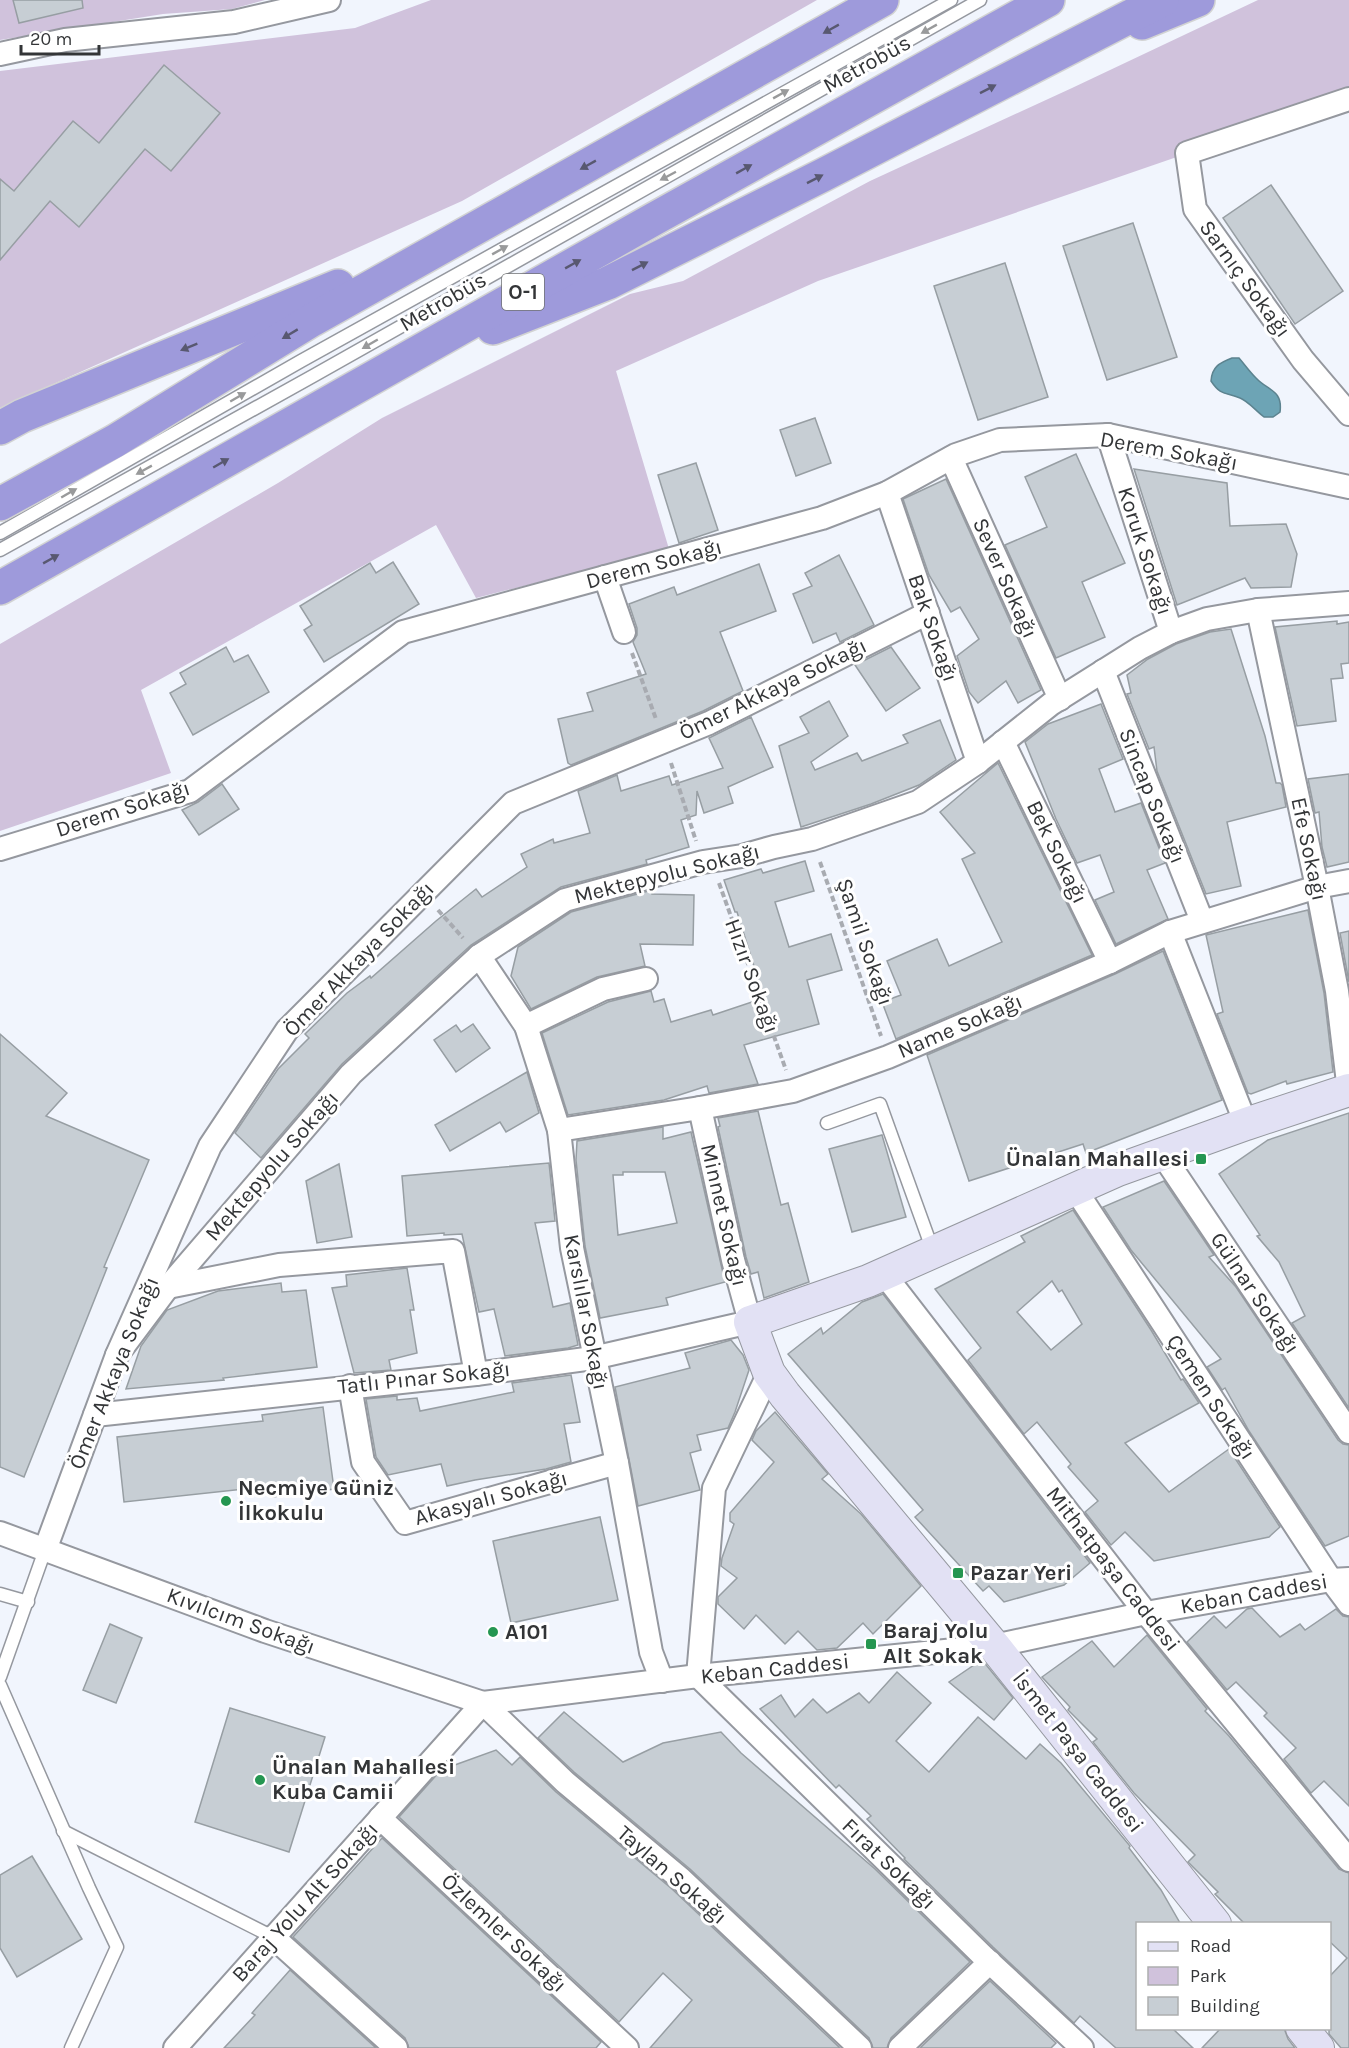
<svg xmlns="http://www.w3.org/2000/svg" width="1349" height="2048" font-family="Karla,sans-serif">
<rect width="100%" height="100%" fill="#f1f5fd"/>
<g fill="#d0c2dc">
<polygon points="0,0 265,0 232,9 163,14 0,40"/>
<polygon points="431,0 817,0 462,201 0,408 0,71 355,28"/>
<polygon points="1258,0 1349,0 1349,102 1200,149 818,281 616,371 669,549 476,598 436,525 141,690 171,773 0,831 0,644 278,483 382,418 630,294 683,281 870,181 1072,88"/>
</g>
<path fill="#6da4b5" stroke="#5c838f" stroke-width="1.5" d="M 1232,358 L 1239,358 C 1245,365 1250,372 1256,378 C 1268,391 1283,390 1280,412 L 1273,417 L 1264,417 C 1256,411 1248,401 1240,398 C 1225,392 1221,396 1211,381 C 1212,367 1219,363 1232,358 Z"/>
<g fill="#c7ced4" stroke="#979ea3" stroke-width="1.5" fill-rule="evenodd">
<polygon points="13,0 82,0 83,8 19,23"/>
<polygon points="164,65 220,113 171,171 145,149 79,227 50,201 0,260 0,179 14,191 73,121 99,143"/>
<polygon points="1271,185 1343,291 1295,324 1223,218"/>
<polygon points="1133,223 1177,357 1107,380 1063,246"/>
<polygon points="1005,263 1048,397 978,420 934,286"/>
<polygon points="815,418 831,463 796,476 780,430"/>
<polygon points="1076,454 1125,563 1082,582 1105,637 1056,658 1005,545 1047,527 1025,477"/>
<polygon points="696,463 718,530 679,543 658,475"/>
<polygon points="1134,469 1227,483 1230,526 1286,524 1297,554 1291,587 1251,588 1245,578 1177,605"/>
<polygon points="946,479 1041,690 1018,703 1006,681 978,703 969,692 957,656 979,639 960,607 951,612 929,575 903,499"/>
<polygon points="839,555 874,625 840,642 836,633 813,643 793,594 812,586 805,573"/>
<polygon points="393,562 419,604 324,662 304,630 312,625 300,606 370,563 376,573"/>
<polygon points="759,564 776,611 720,632 743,691 703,711 571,765 568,763 558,719 593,711 587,693 646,674 633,642 637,635 637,628 629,604 674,587 677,595"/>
<polygon points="1337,621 1337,624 1349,622 1349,663 1341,664 1343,678 1331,679 1336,721 1297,726 1275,627"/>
<polygon points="1231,629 1265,736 1276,783 1280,783 1282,785 1286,807 1227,822 1241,886 1206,894 1157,771 1154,747 1149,749 1127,694 1131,693 1127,675 1148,659 1176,644 1210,632"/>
<polygon points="226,647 234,662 248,655 269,692 193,735 170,693 186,684 180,673"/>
<polygon points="891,647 920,688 886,711 855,665"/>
<polygon points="829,701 848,736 811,762 815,770 857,753 862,761 908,743 903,735 940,720 956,760 919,785 871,804 801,827 779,746 809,733 800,717"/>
<polygon points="1101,704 1123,759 1099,769 1115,812 1141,803 1165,863 1147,870 1168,919 1116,944 1095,900 1114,892 1100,855 1077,863 1056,819 1025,742 1048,724"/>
<polygon points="751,717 773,767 728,787 733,803 704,813 697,791 696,815 681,820 689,847 646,860 647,864 561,887 471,945 342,1064 261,1158 235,1133 278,1069 309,1038 305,1034 347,993 370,976 371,978 436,921 476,889 482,897 527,867 521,854 553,839 554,843 590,833 578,791 617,775 621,791 669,776 672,785 723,768 709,738"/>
<polygon points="998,763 1092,955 896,1039 882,1002 901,995 887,961 937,939 949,966 1002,942 962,859 975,853 940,812"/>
<polygon points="1349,774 1349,862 1327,867 1322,847 1319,812 1315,813 1308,779"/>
<polygon points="222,784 239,809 199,835 182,810 198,802"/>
<polygon points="805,861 814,891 775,902 789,947 831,934 842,970 807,980 819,1024 744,1045 758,1084 709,1093 707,1086 664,1100 568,1115 542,1033 608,1002 651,991 654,1002 664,999 671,1022 711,1010 713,1015 764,998 737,912 735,912 724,880 761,869 763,873"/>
<polygon points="652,890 652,894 694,895 693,945 640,944 645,966 597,977 531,1009 511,976 518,947 571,912"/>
<polygon points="1308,910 1324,993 1333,1072 1287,1084 1286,1081 1251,1094 1248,1093 1217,1014 1223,1012 1206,935"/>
<polygon points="1349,931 1349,982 1340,933"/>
<polygon points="1163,951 1222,1100 1086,1153 1083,1144 969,1181 927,1055 1115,974"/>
<polygon points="473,1024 490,1048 456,1072 434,1040 456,1025 461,1032"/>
<polygon points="0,1034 67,1093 46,1116 149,1160 104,1267 107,1268 24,1477 0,1467"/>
<polygon points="527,1072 539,1113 506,1132 500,1122 450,1151 435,1125"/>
<polygon points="758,1111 781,1205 788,1203 809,1282 764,1298 758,1272 751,1274 746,1257 718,1127 720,1126 718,1118"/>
<polygon points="1349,1113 1349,1408 1292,1323 1305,1316 1279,1262 1257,1236 1260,1235 1219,1174 1268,1140"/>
<path d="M 663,1127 L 663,1139 L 691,1132 L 725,1282 L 666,1298 L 668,1305 L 600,1318 L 585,1246 L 576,1160 L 577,1141 ZM 623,1172 L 665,1172 L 677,1223 L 618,1235 L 613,1175 L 623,1175 Z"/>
<polygon points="882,1135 906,1217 852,1232 829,1149"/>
<polygon points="549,1163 555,1221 535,1223 553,1307 570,1303 578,1345 568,1348 505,1356 494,1309 479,1312 462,1234 444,1235 444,1233 407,1236 402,1176"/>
<polygon points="339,1164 352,1237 317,1243 306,1181"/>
<polygon points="1164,1181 1214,1255 1209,1257 1236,1287 1338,1440 1343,1444 1349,1445 1349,1536 1325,1546 1249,1431 1225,1388 1222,1390 1207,1367 1221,1359 1131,1250 1103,1207"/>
<path d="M 1073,1210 L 1151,1330 L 1181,1380 L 1183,1379 L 1199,1403 L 1125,1443 L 1169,1492 L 1229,1449 L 1280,1527 L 1269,1537 L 1154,1561 L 1125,1532 L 1111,1545 L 1085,1512 L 1098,1501 L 1068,1467 L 1071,1464 L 1037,1422 L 1024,1434 L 968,1360 L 981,1348 L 935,1289 L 1025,1242 L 1021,1236 ZM 1052,1281 L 1059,1292 L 1062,1290 L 1082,1324 L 1051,1350 L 1017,1312 Z"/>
<polygon points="407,1268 414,1310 410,1310 417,1353 389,1360 391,1370 354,1373 332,1288 347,1286 346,1275"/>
<polygon points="281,1283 282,1292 306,1290 317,1367 223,1378 224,1380 126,1389 141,1346 167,1310 218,1291"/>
<polygon points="883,1294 1090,1563 1064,1585 1004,1602 989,1586 983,1591 915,1517 923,1510 788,1354 821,1328 823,1334 862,1302"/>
<polygon points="731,1340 743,1355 749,1370 735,1412 728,1428 697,1435 701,1450 690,1453 700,1490 638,1506 615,1387 690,1368 685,1353"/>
<polygon points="571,1375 580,1422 564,1424 571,1462 546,1469 475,1480 447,1486 441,1464 388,1475 376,1457 366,1399 397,1396 397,1400 417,1398 420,1411 514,1392 512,1383"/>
<polygon points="323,1407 334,1489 273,1497 272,1486 124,1502 117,1437 263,1421 262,1415"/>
<polygon points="775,1412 828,1474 822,1479 861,1514 921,1586 873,1634 863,1623 837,1648 817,1650 798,1631 785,1644 756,1615 744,1629 718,1604 718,1597 737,1578 721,1566 722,1558 734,1524 730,1521 730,1513 774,1462 752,1440 756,1431"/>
<polygon points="600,1517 618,1600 511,1623 493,1541"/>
<polygon points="1252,1608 1280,1637 1300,1624 1305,1630 1336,1609 1343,1616 1349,1617 1349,1806 1324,1781 1311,1793 1284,1759 1296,1748 1264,1716 1267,1713 1236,1682 1227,1690 1187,1642 1214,1616 1226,1628 1247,1609"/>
<polygon points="110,1624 142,1638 116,1703 83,1690"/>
<polygon points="1147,1635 1207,1709 1205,1711 1229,1736 1339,1869 1349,1873 1349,2048 1341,2048 1329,2034 1329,1977 1347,1958 1329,1941 1329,1923 1244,1923 1215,1894 1218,1892 1188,1862 1195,1855 1134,1793 1093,1742 1097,1739 1068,1710 1070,1707 1042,1677 1092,1641 1114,1667"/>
<polygon points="980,1661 983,1661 1013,1698 994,1720 949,1682"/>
<polygon points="897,1672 931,1703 896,1741 929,1772 978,1717 1026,1759 1040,1744 1061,1763 1130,1846 1129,1848 1161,1890 1180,1923 1137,1923 1137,2028 1172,2028 1193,2048 1116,2048 1080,2016 1074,2023 993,1947 904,1859 905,1858 867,1819 871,1816 839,1785 836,1788 760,1709 781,1695 795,1717 813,1699 827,1713 859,1693 869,1703"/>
<polygon points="230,1708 325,1737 289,1852 195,1822"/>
<polygon points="564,1712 623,1762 663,1743 721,1732 741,1753 875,1869 970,1962 891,2038 887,2048 873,2048 869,2038 690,1869 574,1772 538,1738"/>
<polygon points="496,1750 512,1765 520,1757 556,1792 672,1889 840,2048 650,2048 692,2000 663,1973 619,2022 399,1817 441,1770"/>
<polygon points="382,1838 601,2042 596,2048 409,2048 405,2038 293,1937"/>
<polygon points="32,1856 82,1939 17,1977 0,1948 0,1875"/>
<polygon points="290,1970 376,2048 224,2048 255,2015 252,2013"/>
<polygon points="990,1981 1056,2043 1051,2048 920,2048"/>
<polygon points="1221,2028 1284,2028 1288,2039 1295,2048 1202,2048"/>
</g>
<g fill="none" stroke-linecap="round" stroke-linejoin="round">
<defs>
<g id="lane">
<polyline points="0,533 301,361 951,0"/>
<polyline points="0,550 313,376 980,0"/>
<polyline points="827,1123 880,1104 933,1251"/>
<polyline points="0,1594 28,1602"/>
<polyline points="0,1677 45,1550"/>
<polyline points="0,1685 89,1888 117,1947 71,2048"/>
<polyline points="63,1831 273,1937"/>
</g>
<g id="street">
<polyline points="0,54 65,40 234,22 329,0"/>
<polyline points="1349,99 1187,153 1195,209 1303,360 1349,414"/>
<polyline points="1108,435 1171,632"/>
<polyline points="951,458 1060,699"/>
<polyline points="887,493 978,762"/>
<polyline points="605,577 624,632"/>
<polyline points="1258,610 1317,887 1337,991 1349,1091"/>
<polyline points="1103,671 1202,921"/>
<polyline points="1003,742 1110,962"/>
<polyline points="0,849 190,791 403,632 822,518 887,493 956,455 1000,440 1108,435 1349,487"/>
<polyline points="1170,932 1246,1124"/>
<polyline points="479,956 526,1026 559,1130 572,1248 617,1463 651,1652 662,1681"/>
<polyline points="526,1026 603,989 646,979"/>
<polyline points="559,1130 700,1108 793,1091 888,1057 1110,962 1170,932 1317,887 1349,881"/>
<polyline points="1162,1154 1349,1432"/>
<polyline points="1075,1189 1331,1580 1349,1604"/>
<polyline points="884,1274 1146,1613 1349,1860"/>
<polyline points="168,1287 279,1265 453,1251 476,1374"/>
<polyline points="117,1355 168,1287 351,1074 479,956 565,900 703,862 742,856 774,847 812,839 918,802 978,762 1051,704 1140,648 1171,632 1207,619 1258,610 1349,603"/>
<polyline points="769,1373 714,1488 698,1676 984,1957 1082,2048"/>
<polyline points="350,1386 363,1462 405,1523 617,1463"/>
<polyline points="95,1415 476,1374 593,1358 750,1322 733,1260 700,1108"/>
<polyline points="0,1533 265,1631 483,1703 565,1782 681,1879 860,2048"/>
<polyline points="45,1550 117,1355 210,1146 287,1030 513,803 709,723 928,613"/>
<polyline points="380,1818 627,2048"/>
<polyline points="273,1937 396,2048"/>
<polyline points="175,2048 483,1703 698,1676 994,1646 1146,1613 1331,1580 1349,1579"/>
<polyline points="900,2048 990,1962"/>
</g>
<g id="secondary">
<polyline points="1215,1924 994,1646 785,1395 769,1373 750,1322 868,1281 1118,1170 1246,1124 1349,1090"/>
<polyline points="1302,2028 1318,2048"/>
</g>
<g id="highway">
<polyline points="1142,23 1198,0"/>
<polyline points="493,328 608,283 823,175 1162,0"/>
<polyline points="0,428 22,416 338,286"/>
<polyline points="0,504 115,441 312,320 882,0"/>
<polyline points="0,588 654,219 1048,0"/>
</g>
</defs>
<use href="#lane" stroke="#95989f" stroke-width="15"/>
<use href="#street" stroke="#95989f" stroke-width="26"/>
<use href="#secondary" stroke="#95989f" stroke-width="34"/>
<use href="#highway" stroke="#d2d3d3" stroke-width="36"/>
<g stroke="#a8abb1" stroke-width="4" stroke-dasharray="6 3" stroke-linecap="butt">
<polyline points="632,653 656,719"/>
<polyline points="671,763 696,841"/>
<polyline points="820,862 881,1036"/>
<polyline points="719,883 786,1070"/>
<polyline points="438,910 463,938"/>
</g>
<use href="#lane" stroke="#fff" stroke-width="12"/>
<use href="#street" stroke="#fff" stroke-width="22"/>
<use href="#secondary" stroke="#e2e1f4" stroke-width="32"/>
<use href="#highway" stroke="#9e9adb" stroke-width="33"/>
</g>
<defs><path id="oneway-solid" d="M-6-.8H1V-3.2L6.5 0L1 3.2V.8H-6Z" transform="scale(1.5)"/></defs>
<g fill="#585870">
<use href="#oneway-solid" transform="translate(831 29) rotate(151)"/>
<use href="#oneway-solid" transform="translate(988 89) rotate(-27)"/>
<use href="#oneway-solid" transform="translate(588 165) rotate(151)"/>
<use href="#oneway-solid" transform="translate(744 169) rotate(-29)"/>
<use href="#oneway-solid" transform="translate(815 179) rotate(-27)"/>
<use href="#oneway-solid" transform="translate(573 264) rotate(-29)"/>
<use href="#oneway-solid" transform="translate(640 266) rotate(-27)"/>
<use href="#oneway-solid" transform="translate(290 334) rotate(149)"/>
<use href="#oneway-solid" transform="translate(189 347) rotate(158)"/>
<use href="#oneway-solid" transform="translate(221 463) rotate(-30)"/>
<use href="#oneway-solid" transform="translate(51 559) rotate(-29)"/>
</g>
<g fill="#999a9b">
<use href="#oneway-solid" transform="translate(929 29) rotate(151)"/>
<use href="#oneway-solid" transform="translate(781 94) rotate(-29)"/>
<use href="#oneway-solid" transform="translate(668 176) rotate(152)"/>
<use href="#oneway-solid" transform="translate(500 250) rotate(-29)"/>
<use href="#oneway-solid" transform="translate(370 344) rotate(150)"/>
<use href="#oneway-solid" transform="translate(238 397) rotate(-30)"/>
<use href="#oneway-solid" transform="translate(144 470) rotate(151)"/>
<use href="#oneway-solid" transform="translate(69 493) rotate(-30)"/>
</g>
<g fill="#259651" stroke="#fff" stroke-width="2">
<rect x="1195" y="1153" width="12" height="12" rx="3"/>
<circle cx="226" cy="1501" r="6"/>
<rect x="952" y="1567" width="12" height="12" rx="3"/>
<circle cx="493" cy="1632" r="6"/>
<rect x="865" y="1638" width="12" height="12" rx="3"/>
<circle cx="260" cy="1780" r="6"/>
</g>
<g text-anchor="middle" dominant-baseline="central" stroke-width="6" stroke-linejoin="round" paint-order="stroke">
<rect fill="#fff" stroke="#707273" stroke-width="1.5" x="502" y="274" width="42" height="36" rx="4.5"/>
<g font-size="21" font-weight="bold" fill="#333537">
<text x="523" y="292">O-1</text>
</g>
<g font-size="22" fill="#333537" stroke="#fff">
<text transform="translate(867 64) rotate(-29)">Metrobüs</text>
<text transform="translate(1245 279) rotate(54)">Sarnıç Sokağı</text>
<text transform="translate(443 302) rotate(-30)">Metrobüs</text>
<text transform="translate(1169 451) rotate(10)">Derem Sokağı</text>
<text transform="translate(1145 551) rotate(72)">Koruk Sokağı</text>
<text transform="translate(654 564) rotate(-15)">Derem Sokağı</text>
<text transform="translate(1005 578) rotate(66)">Sever Sokağı</text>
<text transform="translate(933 628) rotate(71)">Bak Sokağı</text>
<text transform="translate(773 689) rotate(-26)">Ömer Akkaya Sokağı</text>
<text transform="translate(1152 796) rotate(68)">Sincap Sokağı</text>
<text transform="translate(123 809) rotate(-18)">Derem Sokağı</text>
<text transform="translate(1309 849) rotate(78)">Efe Sokağı</text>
<text transform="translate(1057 852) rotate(64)">Bek Sokağı</text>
<text transform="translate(667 874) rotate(-14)">Mektepyolu Sokağı</text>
<text transform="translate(865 942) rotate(71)">Şamil Sokağı</text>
<text transform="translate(359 959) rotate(-46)">Ömer Akkaya Sokağı</text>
<text transform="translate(752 976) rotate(70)">Hızır Sokağı</text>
<text transform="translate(960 1026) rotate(-23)">Name Sokağı</text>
<text transform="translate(272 1166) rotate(-49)">Mektepyolu Sokağı</text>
<text transform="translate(724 1215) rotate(77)">Minnet Sokağı</text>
<text transform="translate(1255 1293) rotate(56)">Gülnar Sokağı</text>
<text transform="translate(586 1312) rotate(79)">Karslılar Sokağı</text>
<text transform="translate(114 1373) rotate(-68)">Ömer Akkaya Sokağı</text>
<text transform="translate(424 1378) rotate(-6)">Tatlı Pınar Sokağı</text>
<text transform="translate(1211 1397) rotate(57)">Çemen Sokağı</text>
<text transform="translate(491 1498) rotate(-15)">Akasyalı Sokağı</text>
<text transform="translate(1113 1569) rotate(52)">Mithatpaşa Caddesi</text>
<text transform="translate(1254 1594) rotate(-10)">Keban Caddesi</text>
<text transform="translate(241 1621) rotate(20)">Kıvılcım Sokağı</text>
<text transform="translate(775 1669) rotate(-6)">Keban Caddesi</text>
<text transform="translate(1078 1752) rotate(52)">İsmet Paşa Caddesi</text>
<text transform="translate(889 1864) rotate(44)">Fırat Sokağı</text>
<text transform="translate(672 1875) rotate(41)">Taylan Sokağı</text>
<text transform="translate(305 1902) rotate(-48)">Baraj Yolu Alt Sokağı</text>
<text transform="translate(504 1933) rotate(43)">Özlemler Sokağı</text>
</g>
<g font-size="22" font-weight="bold" fill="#333537" stroke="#fff" text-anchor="start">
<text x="1189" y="1159" text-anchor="end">Ünalan Mahallesi</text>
<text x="238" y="1488">Necmiye Güniz<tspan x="238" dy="25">İlkokulu</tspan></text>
<text x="970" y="1573">Pazar Yeri</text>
<text x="883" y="1631">Baraj Yolu<tspan x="883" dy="25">Alt Sokak</tspan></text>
<text x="505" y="1632">A101</text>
<text x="272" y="1767">Ünalan Mahallesi<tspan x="272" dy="25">Kuba Camii</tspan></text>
</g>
</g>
<rect x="1136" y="1922" width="195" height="108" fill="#ffffff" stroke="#adaeaf" stroke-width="1.5"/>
<rect x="1148" y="1942" width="30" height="9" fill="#e2e1f4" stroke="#adaeaf" stroke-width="1.5"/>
<text x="1190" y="1952" font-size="18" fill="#333537">Road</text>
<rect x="1148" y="1967" width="30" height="18" fill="#d0c2dc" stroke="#adaeaf" stroke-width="1.5"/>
<text x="1190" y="1982" font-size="18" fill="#333537">Park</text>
<rect x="1148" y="1997" width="30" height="18" fill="#c7ced4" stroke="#adaeaf" stroke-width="1.5"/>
<text x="1190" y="2012" font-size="18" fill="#333537">Building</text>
<path d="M21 45v9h78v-9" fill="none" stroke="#333537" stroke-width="3"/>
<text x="30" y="45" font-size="18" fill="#333537" stroke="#ffffff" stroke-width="4.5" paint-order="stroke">20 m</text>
</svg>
